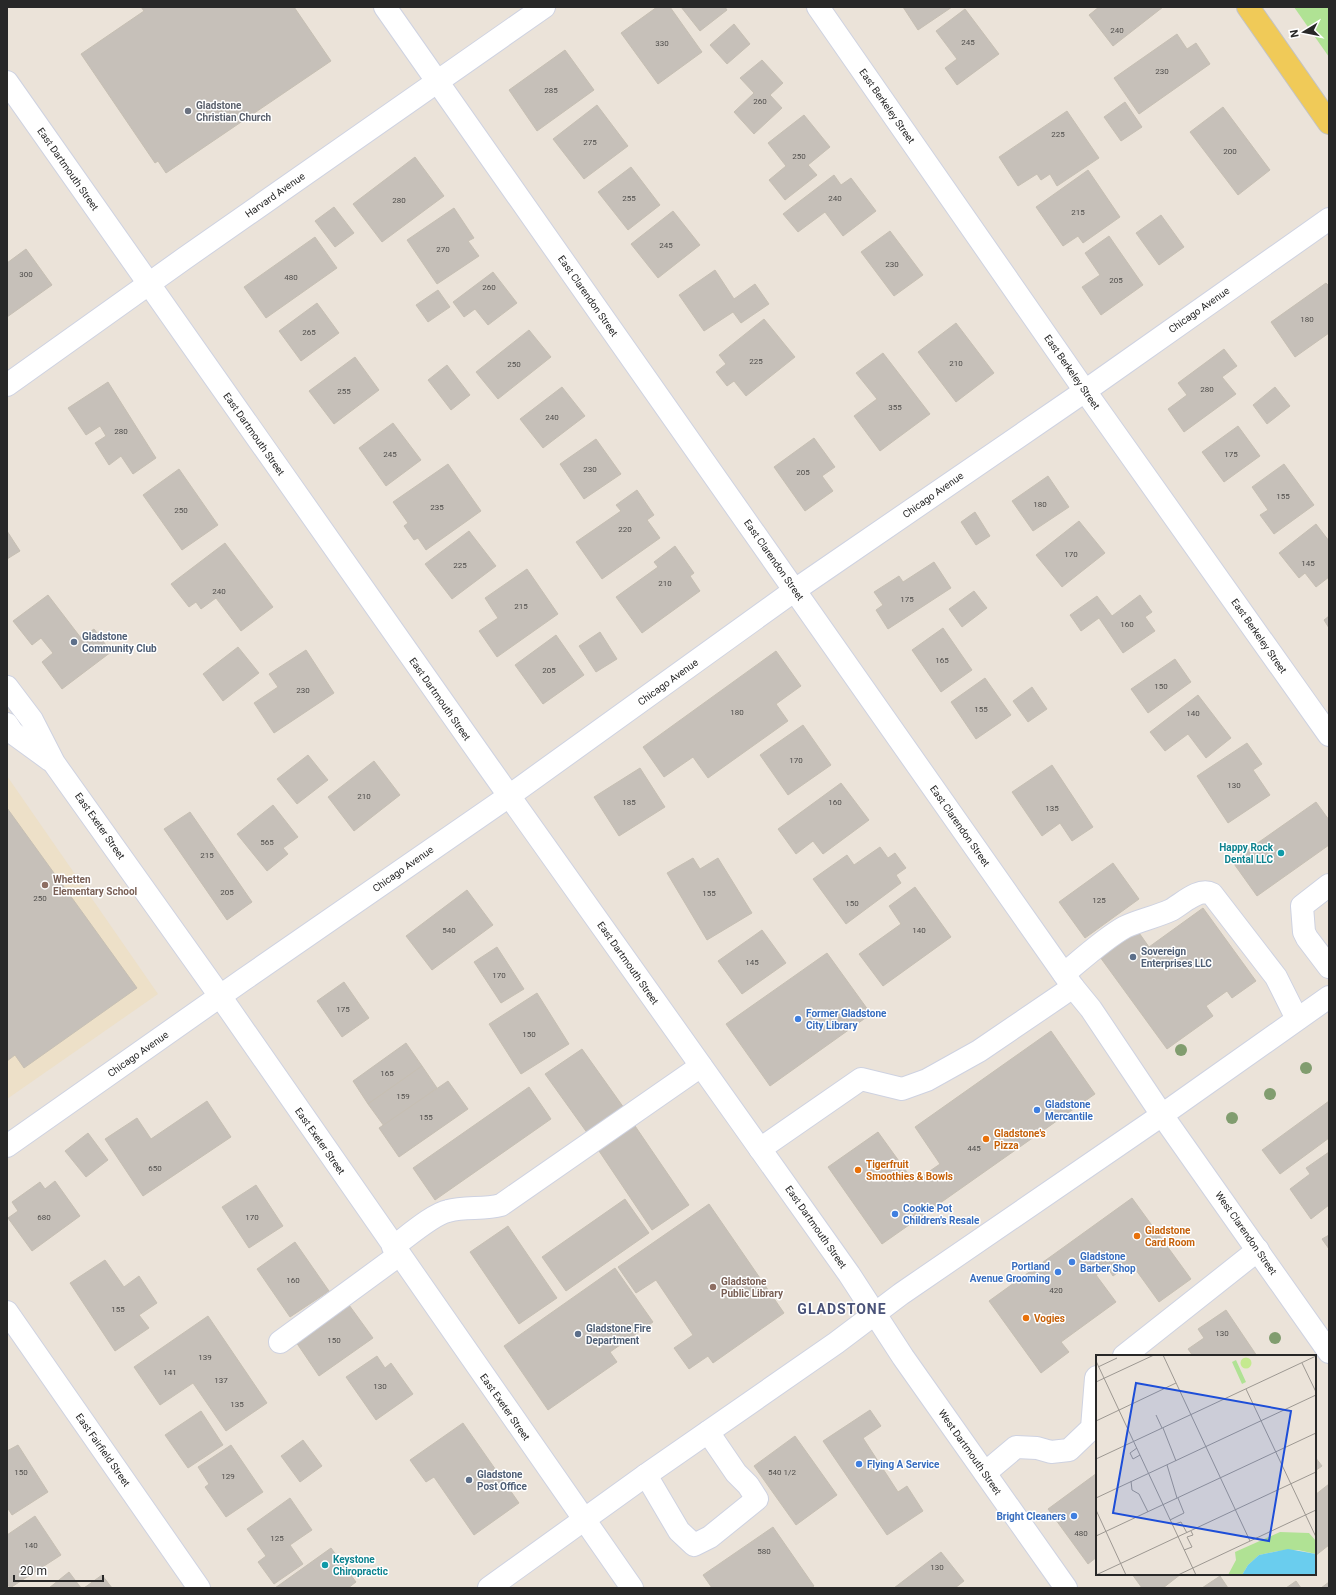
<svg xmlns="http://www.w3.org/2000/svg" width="1336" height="1595" font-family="Roboto,sans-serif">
<rect width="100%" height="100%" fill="#ebe3d9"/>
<polygon fill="#ede0c8" points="7,776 158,994 7,1099"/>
<polygon fill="#b0e294" points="1294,7 1329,7 1329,57"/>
<g fill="#c6c0b9" stroke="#c6bfb3">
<polygon points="141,7 294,7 331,61 166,173 158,161 155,163 81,54 144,11"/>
<polygon points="657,7 670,7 702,52 658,84 621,33"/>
<polygon points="681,7 725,7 727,10 700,31"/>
<polygon points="903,7 952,7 918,30"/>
<polygon points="1099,7 1163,7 1113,46 1089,15"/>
<polygon points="965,9 999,54 957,85 945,68 957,59 936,31"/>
<polygon points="734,24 750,44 727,64 710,45"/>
<polygon points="1177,34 1187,49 1196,43 1210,64 1139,114 1114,78"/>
<polygon points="565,50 594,90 537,131 509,90"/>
<polygon points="762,60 783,83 770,95 782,108 754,134 734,112 754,93 740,78"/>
<polygon points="1125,102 1142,127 1121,141 1104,117"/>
<polygon points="597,105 628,146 584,179 553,139"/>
<polygon points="1223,107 1270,170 1238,195 1190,132"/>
<polygon points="1067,111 1099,158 1057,186 1050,174 1041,180 1037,174 1018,186 999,157"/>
<polygon points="804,115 830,147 808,165 817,175 785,200 769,180 786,166 768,143"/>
<polygon points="415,157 444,196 382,242 353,204"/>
<polygon points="631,167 660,205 628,230 598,192"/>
<polygon points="1088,170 1120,217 1083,243 1078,236 1063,246 1036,207"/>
<polygon points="834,175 841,185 851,178 876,211 843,236 825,212 798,232 783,214"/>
<polygon points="334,207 354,233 335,247 315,221"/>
<polygon points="454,208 474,238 468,241 479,256 437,284 407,240"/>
<polygon points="673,211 700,245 658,278 631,244"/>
<polygon points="1161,215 1184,247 1159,265 1136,233"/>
<polygon points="890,231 923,275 894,296 861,252"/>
<polygon points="1109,236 1143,285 1101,315 1082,287 1100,275 1085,253"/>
<polygon points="315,237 337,268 266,318 244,287"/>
<polygon points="26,249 52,285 7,317 7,263"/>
<polygon points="715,270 734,299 755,284 769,304 741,323 733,312 704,331 679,295"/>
<polygon points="493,272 517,303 488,325 475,309 464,317 453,302"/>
<polygon points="1326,283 1329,286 1329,333 1295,357 1271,322"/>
<polygon points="438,290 450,307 428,322 416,305"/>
<polygon points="317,303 339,333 301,361 279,331"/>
<polygon points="764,319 795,357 746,396 734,381 727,386 716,372 726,364 719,355"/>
<polygon points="956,323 994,373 956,402 918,352"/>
<polygon points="529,330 551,357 498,399 476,372"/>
<polygon points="1224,349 1237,366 1222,377 1236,394 1184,432 1168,409 1187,395 1178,383"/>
<polygon points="883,353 930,414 880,451 854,416 877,399 856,373"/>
<polygon points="355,357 379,390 334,424 309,391"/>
<polygon points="447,365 470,395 451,410 428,380"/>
<polygon points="108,382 156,458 133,474 121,456 109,465 95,443 106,436 100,426 86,435 68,408"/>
<polygon points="562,387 585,416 543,448 520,419"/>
<polygon points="1275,387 1290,406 1267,424 1253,405"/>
<polygon points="393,423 421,460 386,486 359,448"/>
<polygon points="1238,426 1260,456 1224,482 1202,452"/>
<polygon points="814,438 835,467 822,476 833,491 805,511 774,467"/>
<polygon points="596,439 621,474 584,499 560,464"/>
<polygon points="448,464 481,511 426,550 418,538 414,540 404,526 408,523 393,502"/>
<polygon points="1284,464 1314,505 1274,534 1260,515 1268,510 1252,487"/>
<polygon points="179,469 218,525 182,550 143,495"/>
<polygon points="1048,476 1069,507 1033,531 1012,501"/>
<polygon points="637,490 654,515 647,520 660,538 602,579 576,542 621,511 616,505"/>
<polygon points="975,512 990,536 976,545 961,522"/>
<polygon points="1079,521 1105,553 1062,587 1036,555"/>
<polygon points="1316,524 1329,541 1329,577 1316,587 1305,573 1299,578 1279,553"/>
<polygon points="7,531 20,551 7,559"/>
<polygon points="469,531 496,566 452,599 425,564"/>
<polygon points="225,543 273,607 241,631 216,598 201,609 196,602 189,607 171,584"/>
<polygon points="675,546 694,573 690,576 700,591 642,633 616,597 658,567 654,562"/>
<polygon points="934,562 951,588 888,629 876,610 883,605 874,592 899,576 903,582"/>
<polygon points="527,569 558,614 497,657 479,631 498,618 485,598"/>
<polygon points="974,591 987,608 962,627 949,609"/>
<polygon points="48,595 81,638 94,629 111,652 62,689 42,662 53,653 41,638 32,645 13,621"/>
<polygon points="1140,595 1152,612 1145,617 1155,631 1123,653 1099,618 1081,631 1070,615 1097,596 1112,616"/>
<polygon points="1329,616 1329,628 1324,620"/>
<polygon points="943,628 972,670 941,692 912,650"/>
<polygon points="600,632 617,659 596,672 579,646"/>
<polygon points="556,635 584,675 543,704 515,665"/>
<polygon points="238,647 259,673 223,701 203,674"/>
<polygon points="306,650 334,693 274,733 254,703 278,687 269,674"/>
<polygon points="776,651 801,686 776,704 788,721 708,778 693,757 664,777 643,747"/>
<polygon points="1175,659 1191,682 1148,713 1131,689"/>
<polygon points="985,678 1011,715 976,739 951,702"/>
<polygon points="1032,687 1047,709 1028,722 1013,701"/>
<polygon points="1198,695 1231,738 1206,758 1188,734 1165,751 1150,732"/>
<polygon points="803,725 831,765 788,795 760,755"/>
<polygon points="1247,743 1262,764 1253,770 1270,795 1228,823 1197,776"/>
<polygon points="308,755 328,780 297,804 277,779"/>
<polygon points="374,761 400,795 354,831 328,797"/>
<polygon points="1052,765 1093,827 1072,841 1060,823 1042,836 1012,792"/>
<polygon points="640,768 665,807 619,836 594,797"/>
<polygon points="841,783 869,820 823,854 813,841 796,854 778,829"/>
<polygon points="1316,802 1329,820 1329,845 1257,896 1232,861"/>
<polygon points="273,805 298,837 283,848 288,854 267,871 237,834"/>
<polygon points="7,808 137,988 24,1068 15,1055 7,1061"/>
<polygon points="190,812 252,902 227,920 164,829"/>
<polygon points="880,847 888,858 895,853 906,868 896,875 901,883 846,924 813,879 847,855 854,865"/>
<polygon points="693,858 700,869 718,858 752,913 707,940 667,873"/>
<polygon points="1113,863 1139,899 1085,938 1059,902"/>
<polygon points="915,887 951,937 883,986 859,954 901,924 889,906"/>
<polygon points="467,890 493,925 432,970 406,936"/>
<polygon points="1203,908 1256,981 1232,998 1227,991 1206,1006 1213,1016 1167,1049 1100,957 1137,930 1149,947"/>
<polygon points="762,930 786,963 742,994 718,961"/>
<polygon points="497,947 524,989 501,1003 474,962"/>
<polygon points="827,953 871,1014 770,1086 726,1024"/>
<polygon points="344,982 369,1018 342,1037 317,1001"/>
<polygon points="537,993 569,1044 521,1074 489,1024"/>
<polygon points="1051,1031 1095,1094 882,1244 828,1167 878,1132 914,1182 940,1164 915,1127"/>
<polygon points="406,1043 422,1066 368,1104 353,1081"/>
<polygon points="582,1049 624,1108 588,1134 545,1074"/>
<polygon points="422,1066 437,1088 384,1126 368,1104"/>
<polygon points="448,1081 468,1109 399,1157 379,1128"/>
<polygon points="529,1087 551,1119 435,1200 413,1168"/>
<polygon points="207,1101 231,1137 143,1196 105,1139 137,1118 151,1139"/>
<polygon points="1329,1101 1329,1138 1280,1174 1262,1150"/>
<polygon points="633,1123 689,1205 652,1230 597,1148"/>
<polygon points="88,1133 108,1160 86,1177 65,1151"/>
<polygon points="1329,1152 1329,1205 1311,1219 1290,1189 1310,1174 1306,1168"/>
<polygon points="55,1181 80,1216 32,1251 8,1218 18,1211 12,1202 40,1182 45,1189"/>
<polygon points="256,1185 283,1226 249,1248 222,1207"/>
<polygon points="1132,1198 1191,1279 1159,1302 1131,1263 1113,1276 1107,1267 1096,1275 1116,1302 1061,1342 1069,1352 1041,1373 989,1301"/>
<polygon points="625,1199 649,1233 566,1291 542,1257"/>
<polygon points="709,1204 784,1313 713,1363 708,1356 689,1369 674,1348 693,1335 656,1280 636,1293 618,1267"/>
<polygon points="508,1226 557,1298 519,1324 470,1252"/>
<polygon points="1329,1235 1329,1249 1322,1239"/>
<polygon points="295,1242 329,1291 290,1317 257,1269"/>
<polygon points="105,1260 124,1287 139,1276 157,1303 139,1315 149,1328 115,1351 70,1283"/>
<polygon points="615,1268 653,1322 610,1352 617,1362 548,1410 504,1346"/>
<polygon points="349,1305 373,1338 319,1376 296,1342"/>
<polygon points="1226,1310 1257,1356 1193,1356 1188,1349 1204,1338 1198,1329"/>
<polygon points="208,1316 267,1403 226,1431 193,1383 160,1405 134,1367"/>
<polygon points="377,1356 385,1368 391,1363 413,1394 376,1420 346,1377"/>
<polygon points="870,1410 881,1426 863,1438 898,1492 907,1486 923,1511 887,1535 823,1441"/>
<polygon points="201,1411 223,1445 188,1468 165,1435"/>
<polygon points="463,1423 519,1503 474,1535 434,1477 426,1482 410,1460"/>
<polygon points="795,1436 837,1495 796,1525 754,1466"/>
<polygon points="303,1440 322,1466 300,1482 281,1456"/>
<polygon points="18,1445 48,1492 12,1515 7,1507 7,1451"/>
<polygon points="231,1445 263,1492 226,1517 205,1487 209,1484 198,1467"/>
<polygon points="1315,1457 1322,1466 1315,1471"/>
<polygon points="1097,1473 1097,1557 1088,1564 1048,1509"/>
<polygon points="1329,1484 1329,1545 1315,1556 1315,1495"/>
<polygon points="290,1498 312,1530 290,1545 303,1564 274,1584 258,1562 266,1556 247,1529"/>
<polygon points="35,1516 61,1555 10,1588 7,1583 7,1535"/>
<polygon points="773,1527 814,1586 811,1588 712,1588 703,1575"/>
<polygon points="331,1548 356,1582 348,1588 275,1588"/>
<polygon points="941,1552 964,1581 955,1588 894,1588"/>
<polygon points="69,1572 81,1588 49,1588"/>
<polygon points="1132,1574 1181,1574 1163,1588 1142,1588"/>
<polygon points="102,1575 112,1588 84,1588"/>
<polygon points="1220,1576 1228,1588 1202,1588"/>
<polygon points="1296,1581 1301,1588 1286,1588"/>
<polygon points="1329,1582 1329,1588 1321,1588"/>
</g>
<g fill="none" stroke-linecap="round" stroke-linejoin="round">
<defs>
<g id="minor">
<polyline points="385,7 1073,987 1091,1009 1162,1115 1329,1352"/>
<polyline points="818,7 1085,391 1329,735"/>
<polyline points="7,82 488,766 849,1274 903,1357 1066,1588"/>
<polyline points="7,385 185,258 544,7"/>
<polyline points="7,687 32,720 54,763 220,996 632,1588"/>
<polyline points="7,724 13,733 50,760"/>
<polyline points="1329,885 1302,906 1304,932 1307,938 1329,967"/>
<path d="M 1064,974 C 1082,959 1105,938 1125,927 C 1140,920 1156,917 1171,910 C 1182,904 1199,887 1212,894 L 1276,977 L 1297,1019"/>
<polyline points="7,1146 243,980 509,796 795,590 1085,391 1329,219"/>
<polyline points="760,1149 861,1079 902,1089 927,1080 979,1051 1073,987"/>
<path d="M 393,1247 C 407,1237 433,1214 448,1211 C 465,1206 484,1210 501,1205 L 701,1066"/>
<polyline points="7,1312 199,1588"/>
<polyline points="280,1342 399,1255"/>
<polyline points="1124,1356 1258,1250"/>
<polyline points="985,1473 1016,1447 1037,1448 1051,1452 1069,1450 1092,1428 1096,1378 1097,1377"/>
<polyline points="646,1475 679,1531 694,1545 710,1537 757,1499 748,1485 736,1473 708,1432"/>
<polyline points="489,1588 646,1475 836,1343 901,1294 1162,1115 1329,997"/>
</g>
<polyline id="major" points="1248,7 1329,123"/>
</defs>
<use href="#minor" stroke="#ced2e1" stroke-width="24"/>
<use href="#major" stroke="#c3c3c3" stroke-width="24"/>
<use href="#minor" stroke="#fff" stroke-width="22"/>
<use href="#major" stroke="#f0ca58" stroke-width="22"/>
</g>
<g fill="#819d6f">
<circle cx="1181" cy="1050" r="6"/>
<circle cx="1306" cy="1068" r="6"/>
<circle cx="1270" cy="1094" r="6"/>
<circle cx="1232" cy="1118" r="6"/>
<circle cx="1275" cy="1338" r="6"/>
</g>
<circle fill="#6b7280" stroke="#fff" stroke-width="1.5" cx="188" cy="111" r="4"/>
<g fill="#5c6f8a" stroke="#fff" stroke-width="1.5">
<circle cx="74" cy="642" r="4"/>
<circle cx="1133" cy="957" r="4"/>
<circle cx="578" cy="1334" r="4"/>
<circle cx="469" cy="1480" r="4"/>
</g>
<g fill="#0f9aa8" stroke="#fff" stroke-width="1.5">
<circle cx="1281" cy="853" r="4"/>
<circle cx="325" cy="1565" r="4"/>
</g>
<g fill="#8d6e63" stroke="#fff" stroke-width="1.5">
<circle cx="45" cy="885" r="4"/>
<circle cx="713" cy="1287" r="4"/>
</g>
<g fill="#3f7fe0" stroke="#fff" stroke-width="1.5">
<circle cx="798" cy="1019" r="4"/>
<circle cx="1037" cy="1110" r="4"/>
<circle cx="895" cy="1214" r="4"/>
<circle cx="1072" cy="1262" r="4"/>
<circle cx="1058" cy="1272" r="4"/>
<circle cx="859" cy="1464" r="4"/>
<circle cx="1074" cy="1516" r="4"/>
</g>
<g fill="#e8710a" stroke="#fff" stroke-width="1.5">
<circle cx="986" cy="1139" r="4"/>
<circle cx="858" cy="1170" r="4"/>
<circle cx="1137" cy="1236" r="4"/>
<circle cx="1026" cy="1318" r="4"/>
</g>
<g text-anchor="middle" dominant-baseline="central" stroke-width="3" stroke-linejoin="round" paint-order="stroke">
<g font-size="8" fill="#504e4c">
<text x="1117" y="30">240</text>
<text x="968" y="42">245</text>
<text x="662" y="43">330</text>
<text x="1162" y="71">230</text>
<text x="551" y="90">285</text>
<text x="760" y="101">260</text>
<text x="1058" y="134">225</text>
<text x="590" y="142">275</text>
<text x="1230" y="151">200</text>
<text x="799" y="156">250</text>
<text x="629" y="198">255</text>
<text x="835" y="198">240</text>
<text x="399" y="200">280</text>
<text x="1078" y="212">215</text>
<text x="666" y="245">245</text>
<text x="443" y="249">270</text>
<text x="892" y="264">230</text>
<text x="26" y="274">300</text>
<text x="291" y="277">480</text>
<text x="1116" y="280">205</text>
<text x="489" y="287">260</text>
<text x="1307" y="319">180</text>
<text x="309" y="332">265</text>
<text x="756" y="361">225</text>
<text x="956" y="363">210</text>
<text x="514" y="364">250</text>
<text x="1207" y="389">280</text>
<text x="344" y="391">255</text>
<text x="895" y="407">355</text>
<text x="552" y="417">240</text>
<text x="121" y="431">280</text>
<text x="390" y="454">245</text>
<text x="1231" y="454">175</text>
<text x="590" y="469">230</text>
<text x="803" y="472">205</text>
<text x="1283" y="496">155</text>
<text x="1040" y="504">180</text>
<text x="437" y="507">235</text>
<text x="181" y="510">250</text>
<text x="625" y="529">220</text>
<text x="1071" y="554">170</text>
<text x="1308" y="563">145</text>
<text x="460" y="565">225</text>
<text x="665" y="583">210</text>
<text x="219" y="591">240</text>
<text x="907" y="599">175</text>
<text x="521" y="606">215</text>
<text x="1127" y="624">160</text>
<text x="942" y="660">165</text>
<text x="549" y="670">205</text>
<text x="1161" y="686">150</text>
<text x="303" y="690">230</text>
<text x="981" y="709">155</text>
<text x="737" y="712">180</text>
<text x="1193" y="713">140</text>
<text x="796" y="760">170</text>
<text x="1234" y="785">130</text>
<text x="364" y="796">210</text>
<text x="629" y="802">185</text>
<text x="835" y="802">160</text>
<text x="1052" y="808">135</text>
<text x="267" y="842">565</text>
<text x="207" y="855">215</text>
<text x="227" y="892">205</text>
<text x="709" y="893">155</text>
<text x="40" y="898">250</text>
<text x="1099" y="900">125</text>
<text x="852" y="903">150</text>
<text x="449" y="930">540</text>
<text x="919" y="930">140</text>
<text x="752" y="962">145</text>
<text x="499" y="975">170</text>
<text x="343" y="1009">175</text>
<text x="529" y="1034">150</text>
<text x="387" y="1073">165</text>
<text x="403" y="1096">159</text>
<text x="426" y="1117">155</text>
<text x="974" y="1148">445</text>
<text x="155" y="1168">650</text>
<text x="44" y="1217">680</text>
<text x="252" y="1217">170</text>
<text x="293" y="1280">160</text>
<text x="1056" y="1290">420</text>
<text x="118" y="1309">155</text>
<text x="1222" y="1333">130</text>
<text x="334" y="1340">150</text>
<text x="205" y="1357">139</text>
<text x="170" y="1372">141</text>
<text x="221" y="1380">137</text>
<text x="380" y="1386">130</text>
<text x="237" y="1404">135</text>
<text x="21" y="1472">150</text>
<text x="782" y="1472">540 1/2</text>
<text x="228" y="1476">129</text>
<text x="1081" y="1533">480</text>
<text x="277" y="1538">125</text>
<text x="31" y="1545">140</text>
<text x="764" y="1551">580</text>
<text x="937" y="1567">130</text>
</g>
<g font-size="10" font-weight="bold" fill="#5b616d" stroke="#fff" text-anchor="start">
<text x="196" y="105">Gladstone<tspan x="196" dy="12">Christian Church</tspan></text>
</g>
<g font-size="10" fill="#282828" stroke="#fff">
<text transform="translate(887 106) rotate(55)">East Berkeley Street</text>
<text transform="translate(68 169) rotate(55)">East Dartmouth Street</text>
<text transform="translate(275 195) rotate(-35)">Harvard Avenue</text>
<text transform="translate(588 296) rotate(55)">East Clarendon Street</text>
<text transform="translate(1199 310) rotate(-35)">Chicago Avenue</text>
<text transform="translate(1072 372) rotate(55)">East Berkeley Street</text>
<text transform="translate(254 434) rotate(55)">East Dartmouth Street</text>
<text transform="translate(933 495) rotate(-35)">Chicago Avenue</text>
<text transform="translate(774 560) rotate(55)">East Clarendon Street</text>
<text transform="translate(1259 636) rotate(55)">East Berkeley Street</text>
<text transform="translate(668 682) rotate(-36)">Chicago Avenue</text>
<text transform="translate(440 699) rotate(55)">East Dartmouth Street</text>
<text transform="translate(100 826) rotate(55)">East Exeter Street</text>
<text transform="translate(960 826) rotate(55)">East Clarendon Street</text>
<text transform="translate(403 869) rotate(-35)">Chicago Avenue</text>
<text transform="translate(628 963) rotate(55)">East Dartmouth Street</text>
<text transform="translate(138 1054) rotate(-35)">Chicago Avenue</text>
<text transform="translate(320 1141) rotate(55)">East Exeter Street</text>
<text transform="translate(816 1227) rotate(55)">East Dartmouth Street</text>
<text transform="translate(1246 1233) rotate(55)">West Clarendon Street</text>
<text transform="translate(505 1407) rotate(55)">East Exeter Street</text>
<text transform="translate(103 1450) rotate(55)">East Fairfield Street</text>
<text transform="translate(970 1452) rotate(55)">West Dartmouth Street</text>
</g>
<g font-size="10" font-weight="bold" fill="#4e5e75" stroke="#fff" text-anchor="start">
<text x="82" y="636">Gladstone<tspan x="82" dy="12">Community Club</tspan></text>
<text x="1141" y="951">Sovereign<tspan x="1141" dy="12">Enterprises LLC</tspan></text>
<text x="586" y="1328">Gladstone Fire<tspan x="586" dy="12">Department</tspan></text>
<text x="477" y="1474">Gladstone<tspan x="477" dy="12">Post Office</tspan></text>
</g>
<g font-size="10" font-weight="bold" fill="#0d838f" stroke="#fff" text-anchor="end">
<text x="1273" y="847">Happy Rock<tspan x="1273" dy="12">Dental LLC</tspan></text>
<text x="333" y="1559" text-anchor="start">Keystone<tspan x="333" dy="12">Chiropractic</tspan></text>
</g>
<g font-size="10" font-weight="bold" fill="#785e54" stroke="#fff" text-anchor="start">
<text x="53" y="879">Whetten<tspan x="53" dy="12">Elementary School</tspan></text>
<text x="721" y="1281">Gladstone<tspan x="721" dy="12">Public Library</tspan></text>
</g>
<g font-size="10" font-weight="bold" fill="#366cbe" stroke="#fff" text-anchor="start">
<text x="806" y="1013">Former Gladstone<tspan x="806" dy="12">City Library</tspan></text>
<text x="1045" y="1104">Gladstone<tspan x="1045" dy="12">Mercantile</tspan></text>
<text x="903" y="1208">Cookie Pot<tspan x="903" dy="12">Children's Resale</tspan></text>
<text x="1080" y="1256">Gladstone<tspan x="1080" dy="12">Barber Shop</tspan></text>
<text x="1050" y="1266" text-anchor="end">Portland<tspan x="1050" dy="12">Avenue Grooming</tspan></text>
<text x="867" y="1464">Flying A Service</text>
<text x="1066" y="1516" text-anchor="end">Bright Cleaners</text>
</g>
<g font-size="10" font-weight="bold" fill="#c56008" stroke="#fff" text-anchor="start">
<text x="994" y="1133">Gladstone's<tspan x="994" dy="12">Pizza</tspan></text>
<text x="866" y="1164">Tigerfruit<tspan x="866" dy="12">Smoothies &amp; Bowls</tspan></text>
<text x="1145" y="1230">Gladstone<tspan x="1145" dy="12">Card Room</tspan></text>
<text x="1034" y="1318">Vogies</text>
</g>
<g font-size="14" font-weight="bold" letter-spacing="1" fill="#495278" stroke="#fff">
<text x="842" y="1309">GLADSTONE</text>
</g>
</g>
<g transform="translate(1096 1355)">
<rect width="220" height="220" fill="#ebe3d9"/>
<path d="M 140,5 L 150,27 L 146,29 L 136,7 ZM 184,177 L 213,178 L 220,186 L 220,199 L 202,195 L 182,196 L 163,200 L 152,210 L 146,220 L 132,220 L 140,205 L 139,197 Z" fill="#b0e294"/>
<path d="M144.5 8a5.5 5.5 0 1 1 11 0a5.5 5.5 0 1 1-11 0Z" fill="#c5ea90"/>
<path d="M 192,194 L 220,199 L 220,220 L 146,220 L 152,210 L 163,200 Z" fill="#6acdee"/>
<path fill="none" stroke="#9d9892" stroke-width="1" d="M 67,0 L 154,186M 0,6 L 100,220M 206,8 L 220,37M 2,12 L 21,3M 0,27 L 58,0M 150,34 L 220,182M 60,60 L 66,73M 0,66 L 80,28M 67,73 L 80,106M 41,93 L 34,98 L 37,104 L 44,100M 0,104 L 220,1M 71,110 L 81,143M 35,126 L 36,135 L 43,139 L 52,157M 0,143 L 220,40M 0,155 L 30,220M 74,165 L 88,158 L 82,143M 76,170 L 85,167 L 91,178M 0,181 L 220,78M 88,195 L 96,192 L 91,182 L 97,180 L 95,176M 0,220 L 220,117M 82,220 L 220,155"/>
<path fill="#1d4ed8" fill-opacity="0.15" stroke="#1d4ed8" stroke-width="2" d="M 40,28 L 195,56 L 173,186 L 17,158 Z"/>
<rect width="220" height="220" fill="none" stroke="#282828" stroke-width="2"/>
</g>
<rect width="1336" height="1595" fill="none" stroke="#282828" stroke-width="16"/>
<g transform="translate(1304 32) rotate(260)" stroke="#ffffff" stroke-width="3" paint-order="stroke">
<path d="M0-3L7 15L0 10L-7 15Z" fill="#282828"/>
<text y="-6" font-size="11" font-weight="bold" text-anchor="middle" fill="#282828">N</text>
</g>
<path d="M14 1575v6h89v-6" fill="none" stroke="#282828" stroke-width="2"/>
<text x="20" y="1575" font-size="12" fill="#282828" stroke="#ffffff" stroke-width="3" paint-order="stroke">20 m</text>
</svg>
